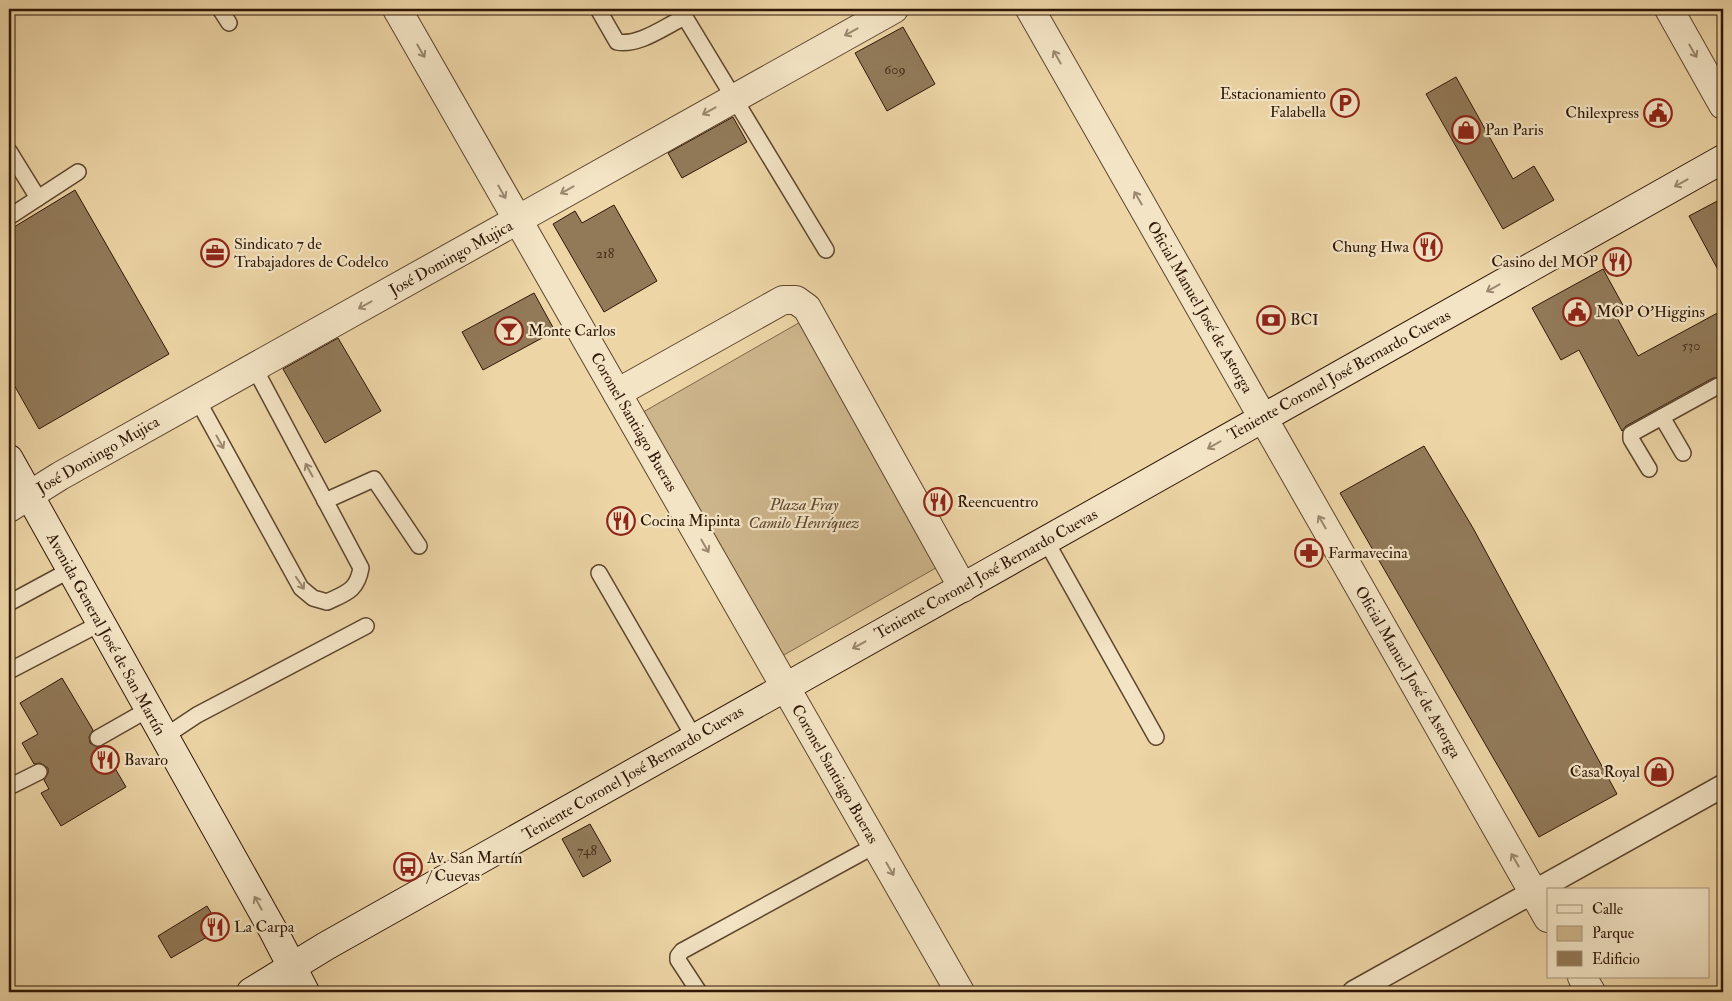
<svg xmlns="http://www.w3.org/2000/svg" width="1732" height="1001" font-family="'IM FELL Double Pica',serif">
<rect width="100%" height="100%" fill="#edd5a6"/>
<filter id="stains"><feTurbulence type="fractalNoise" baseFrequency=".004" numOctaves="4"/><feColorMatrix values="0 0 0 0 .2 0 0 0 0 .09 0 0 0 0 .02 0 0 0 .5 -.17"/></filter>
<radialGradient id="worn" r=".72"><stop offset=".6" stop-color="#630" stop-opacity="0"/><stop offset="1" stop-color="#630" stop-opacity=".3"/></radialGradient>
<polygon fill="#cdb58b" stroke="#7e6648" points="802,321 941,565 777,659 638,415"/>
<g fill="#927a59" stroke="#2f1706">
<polygon points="903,27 935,84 887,111 855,53"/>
<polygon points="1456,77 1513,179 1534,166 1554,200 1503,229 1426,94"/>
<polygon points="733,117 747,142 682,178 668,153"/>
<polygon points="75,190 169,354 39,429 9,376 9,230"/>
<polygon points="1723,198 1723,279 1689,216"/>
<polygon points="614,205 657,281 604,312 553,224 575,211 582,223"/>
<polygon points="1603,269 1625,309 1615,314 1638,356 1723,310 1723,378 1713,378 1626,426 1622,431 1579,350 1561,360 1532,308"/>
<polygon points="534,293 555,331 483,370 462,332"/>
<polygon points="338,338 381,411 325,443 283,369"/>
<polygon points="1424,446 1473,528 1617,794 1539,837 1340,493"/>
<polygon points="62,678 93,730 89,737 90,743 97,747 102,746 126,787 61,826 41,793 49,789 44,780 48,773 48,768 40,763 34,764 22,743 38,734 20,703"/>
<polygon points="590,824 611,861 583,877 562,839"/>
<polygon points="207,906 221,929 171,958 158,936"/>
</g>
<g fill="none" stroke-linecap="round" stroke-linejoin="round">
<defs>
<g id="service">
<polyline points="220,9 229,23"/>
<path d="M 598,9 L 617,42 C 640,46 665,26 685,17"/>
<polyline points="680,9 826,250"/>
<polyline points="9,151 38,198"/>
<polyline points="9,217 78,172"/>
<path d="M 197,399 L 301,588 L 313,598 L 327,602 C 346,593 357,591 361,568 L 254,367"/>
<polyline points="1662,417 1683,453"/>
<polyline points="1649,469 1631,439 1631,434 1718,386 1723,388"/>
<polyline points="325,501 374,479 419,546"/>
<polyline points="1046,541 1156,737"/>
<polyline points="599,573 695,739"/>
<polyline points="9,603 70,570"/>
<polyline points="9,671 101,623"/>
<polyline points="164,737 197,715 366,626"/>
<polyline points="98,738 149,709"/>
<polyline points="9,787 39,772"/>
<polyline points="699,992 678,960 678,956 682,951 876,845"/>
</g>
<polyline id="pedestrian" points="1354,992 1723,786"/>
<g id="minor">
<polyline points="1669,9 1723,105"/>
<polyline points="617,393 783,300 796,300 807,308 963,588"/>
</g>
<g id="tertiary">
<polyline points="397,9 960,992"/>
<polyline points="1030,9 1548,918"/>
<polyline points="9,508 60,476 894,9"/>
<polyline points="1582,977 1591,992"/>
</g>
<g id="secondary">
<polyline points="9,459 274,932 305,992"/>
<polyline points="251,992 326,946 1723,159"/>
</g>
</defs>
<use href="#service" stroke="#5e462e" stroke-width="18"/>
<use href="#pedestrian" stroke="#5e462e" stroke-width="25"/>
<use href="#minor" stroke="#5e462e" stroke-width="30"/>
<use href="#tertiary" stroke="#5e462e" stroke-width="30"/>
<use href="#secondary" stroke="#2f1706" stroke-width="30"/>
<use href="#service" stroke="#f3e4c5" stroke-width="15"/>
<use href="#pedestrian" stroke="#f3e4c5" stroke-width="22"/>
<use href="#minor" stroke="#f3e4c5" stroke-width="28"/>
<use href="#tertiary" stroke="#f3e4c5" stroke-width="28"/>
<use href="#secondary" stroke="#f3e4c5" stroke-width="28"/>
</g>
<defs><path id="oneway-shaft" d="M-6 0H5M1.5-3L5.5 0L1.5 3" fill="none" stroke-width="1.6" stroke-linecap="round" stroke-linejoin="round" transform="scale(1.25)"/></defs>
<g stroke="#9b886f">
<use href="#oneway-shaft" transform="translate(851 32) rotate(151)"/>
<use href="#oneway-shaft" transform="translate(421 51) rotate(60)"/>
<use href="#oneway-shaft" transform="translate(1693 51) rotate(60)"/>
<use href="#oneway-shaft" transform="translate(1057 57) rotate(-120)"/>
<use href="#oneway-shaft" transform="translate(709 111) rotate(151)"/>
<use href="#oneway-shaft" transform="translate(1681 183) rotate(151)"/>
<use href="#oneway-shaft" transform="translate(567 190) rotate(151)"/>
<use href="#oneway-shaft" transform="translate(502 192) rotate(60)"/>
<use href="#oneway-shaft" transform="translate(1138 198) rotate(-120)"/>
<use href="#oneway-shaft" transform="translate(1493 288) rotate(151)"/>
<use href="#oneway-shaft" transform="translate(365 305) rotate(151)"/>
<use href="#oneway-shaft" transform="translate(220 442) rotate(61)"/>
<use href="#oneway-shaft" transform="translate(1214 445) rotate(150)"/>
<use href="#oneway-shaft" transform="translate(309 470) rotate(-119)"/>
<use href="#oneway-shaft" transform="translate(1322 522) rotate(-120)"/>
<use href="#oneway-shaft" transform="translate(705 546) rotate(60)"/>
<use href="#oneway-shaft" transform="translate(300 583) rotate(56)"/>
<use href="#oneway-shaft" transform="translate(859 645) rotate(151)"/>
<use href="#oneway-shaft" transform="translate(1515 860) rotate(-120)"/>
<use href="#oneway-shaft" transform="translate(890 869) rotate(60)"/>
<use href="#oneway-shaft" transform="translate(258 903) rotate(-119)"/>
</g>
<defs>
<symbol id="parking-ring" viewBox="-11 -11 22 22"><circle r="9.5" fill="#f3e4c5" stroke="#8f2418" stroke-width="1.5"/><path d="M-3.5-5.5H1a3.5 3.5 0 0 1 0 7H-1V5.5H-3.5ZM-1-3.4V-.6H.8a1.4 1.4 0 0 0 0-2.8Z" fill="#8f2418"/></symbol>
<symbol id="civic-ring" viewBox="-11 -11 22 22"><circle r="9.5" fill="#f3e4c5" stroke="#8f2418" stroke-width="1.5"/><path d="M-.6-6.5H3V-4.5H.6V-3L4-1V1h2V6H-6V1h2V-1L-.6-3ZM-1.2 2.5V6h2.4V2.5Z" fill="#8f2418"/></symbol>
<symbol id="shop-ring" viewBox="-11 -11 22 22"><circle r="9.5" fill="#f3e4c5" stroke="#8f2418" stroke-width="1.5"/><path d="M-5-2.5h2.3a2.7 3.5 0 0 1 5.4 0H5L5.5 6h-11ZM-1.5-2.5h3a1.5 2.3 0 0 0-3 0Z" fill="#8f2418"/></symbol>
<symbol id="restaurant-ring" viewBox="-11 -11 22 22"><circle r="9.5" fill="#f3e4c5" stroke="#8f2418" stroke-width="1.5"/><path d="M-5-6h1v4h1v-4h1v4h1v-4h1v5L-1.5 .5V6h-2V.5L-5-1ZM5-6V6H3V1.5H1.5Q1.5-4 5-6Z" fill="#8f2418"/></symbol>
<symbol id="office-ring" viewBox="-11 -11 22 22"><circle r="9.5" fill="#f3e4c5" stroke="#8f2418" stroke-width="1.5"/><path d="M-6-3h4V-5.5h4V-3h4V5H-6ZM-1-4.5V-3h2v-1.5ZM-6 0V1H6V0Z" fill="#8f2418"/></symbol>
<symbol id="bank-ring" viewBox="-11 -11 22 22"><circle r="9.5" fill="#f3e4c5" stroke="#8f2418" stroke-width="1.5"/><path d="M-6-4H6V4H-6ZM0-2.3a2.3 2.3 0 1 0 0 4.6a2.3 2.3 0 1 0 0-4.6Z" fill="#8f2418"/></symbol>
<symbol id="bar-ring" viewBox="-11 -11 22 22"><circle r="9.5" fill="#f3e4c5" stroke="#8f2418" stroke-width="1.5"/><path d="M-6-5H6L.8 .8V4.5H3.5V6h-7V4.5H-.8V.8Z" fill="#8f2418"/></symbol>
<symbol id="pharmacy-ring" viewBox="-11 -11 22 22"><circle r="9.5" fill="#f3e4c5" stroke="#8f2418" stroke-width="1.5"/><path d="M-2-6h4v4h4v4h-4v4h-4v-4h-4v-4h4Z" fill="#8f2418"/></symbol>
<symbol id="bus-ring" viewBox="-11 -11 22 22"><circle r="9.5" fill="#f3e4c5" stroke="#8f2418" stroke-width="1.5"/><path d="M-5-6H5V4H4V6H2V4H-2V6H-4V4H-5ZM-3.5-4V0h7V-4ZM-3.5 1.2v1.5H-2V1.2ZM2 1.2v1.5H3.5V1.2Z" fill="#8f2418"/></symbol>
</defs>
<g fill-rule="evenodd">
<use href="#parking-ring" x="1329" y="87" width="32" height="32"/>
<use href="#civic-ring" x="1642" y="97" width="32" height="32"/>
<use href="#shop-ring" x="1450" y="114" width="32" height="32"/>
<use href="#restaurant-ring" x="1412" y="231" width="32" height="32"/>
<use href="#office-ring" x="199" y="237" width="32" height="32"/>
<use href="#restaurant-ring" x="1601" y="246" width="32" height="32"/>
<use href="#civic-ring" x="1561" y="296" width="32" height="32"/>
<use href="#bank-ring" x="1255" y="304" width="32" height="32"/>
<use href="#bar-ring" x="493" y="315" width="32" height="32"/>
<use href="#restaurant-ring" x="922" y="486" width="32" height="32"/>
<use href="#restaurant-ring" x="605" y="505" width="32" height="32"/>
<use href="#pharmacy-ring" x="1293" y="537" width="32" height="32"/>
<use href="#restaurant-ring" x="89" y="744" width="32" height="32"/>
<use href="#shop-ring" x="1643" y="756" width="32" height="32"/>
<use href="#bus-ring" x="392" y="851" width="32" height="32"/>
<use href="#restaurant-ring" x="199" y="911" width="32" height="32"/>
</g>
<g text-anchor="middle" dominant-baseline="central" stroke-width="4.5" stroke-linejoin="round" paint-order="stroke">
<g font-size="14" fill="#48301b">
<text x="895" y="69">609</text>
<text x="605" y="253">218</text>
<text x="1691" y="345">530</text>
<text x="587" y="850">748</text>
</g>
<g font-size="16" fill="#2f1706" stroke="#f3e4c5" text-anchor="start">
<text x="1326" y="94" text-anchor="end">Estacionamiento<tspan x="1326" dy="18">Falabella</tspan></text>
<text x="1639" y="113" text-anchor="end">Chilexpress</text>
<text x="1485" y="130">Pan Paris</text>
<text x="234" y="244">Sindicato 7 de<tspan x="234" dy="18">Trabajadores de Codelco</tspan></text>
<text x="1409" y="247" text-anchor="end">Chung Hwa</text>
<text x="1598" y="262" text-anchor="end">Casino del MOP</text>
<text x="1596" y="312">MOP O'Higgins</text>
<text x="1290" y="320">BCI</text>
<text x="528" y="331">Monte Carlos</text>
<text x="957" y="502">Reencuentro</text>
<text x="640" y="521">Cocina Mipinta</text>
<text x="1328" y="553">Farmavecina</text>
<text x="124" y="760">Bavaro</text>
<text x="1640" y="772" text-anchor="end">Casa Royal</text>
<text x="427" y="858">Av. San Martín<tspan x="427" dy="18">/ Cuevas</tspan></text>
<text x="234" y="927">La Carpa</text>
</g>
<g font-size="16" fill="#2f1706" stroke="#f3e4c5">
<text transform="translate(451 258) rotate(-29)">José Domingo Mujica</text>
<text transform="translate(1200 307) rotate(60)">Oficial Manuel José de Astorga</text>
<text transform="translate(1339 375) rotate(-29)">Teniente Coronel José Bernardo Cuevas</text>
<text transform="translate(634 422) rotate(60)">Coronel Santiago Bueras</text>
<text transform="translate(98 455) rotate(-30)">José Domingo Mujica</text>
<text transform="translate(986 574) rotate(-29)">Teniente Coronel José Bernardo Cuevas</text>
<text transform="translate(106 634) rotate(61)">Avenida General José de San Martín</text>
<text transform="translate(1408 672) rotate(60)">Oficial Manuel José de Astorga</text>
<text transform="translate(633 773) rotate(-30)">Teniente Coronel José Bernardo Cuevas</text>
<text transform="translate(835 774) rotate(60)">Coronel Santiago Bueras</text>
</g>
<g font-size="16" font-style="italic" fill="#5e462e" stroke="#f3e4c5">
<text x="804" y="505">Plaza Fray<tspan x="804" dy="18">Camilo Henríquez</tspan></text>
</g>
</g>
<rect width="1732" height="1001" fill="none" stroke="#edd5a6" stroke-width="30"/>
<rect x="10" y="10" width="1712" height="981" fill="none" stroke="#2f1706" stroke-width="2.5"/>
<rect x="15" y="15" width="1702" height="971" fill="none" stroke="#2f1706"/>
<rect x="1547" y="888" width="162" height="90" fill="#f3e4c5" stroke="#a59279"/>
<rect x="1557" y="905" width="25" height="8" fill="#f3e4c5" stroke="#a59279"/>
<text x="1592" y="914" font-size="15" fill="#2f1706">Calle</text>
<rect x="1557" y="926" width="25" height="15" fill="#cdb58b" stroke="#a59279"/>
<text x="1592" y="938" font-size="15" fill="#2f1706">Parque</text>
<rect x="1557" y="951" width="25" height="15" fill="#927a59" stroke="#a59279"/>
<text x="1592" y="964" font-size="15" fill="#2f1706">Edificio</text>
<rect width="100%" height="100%" filter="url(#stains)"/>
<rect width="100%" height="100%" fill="url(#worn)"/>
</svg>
